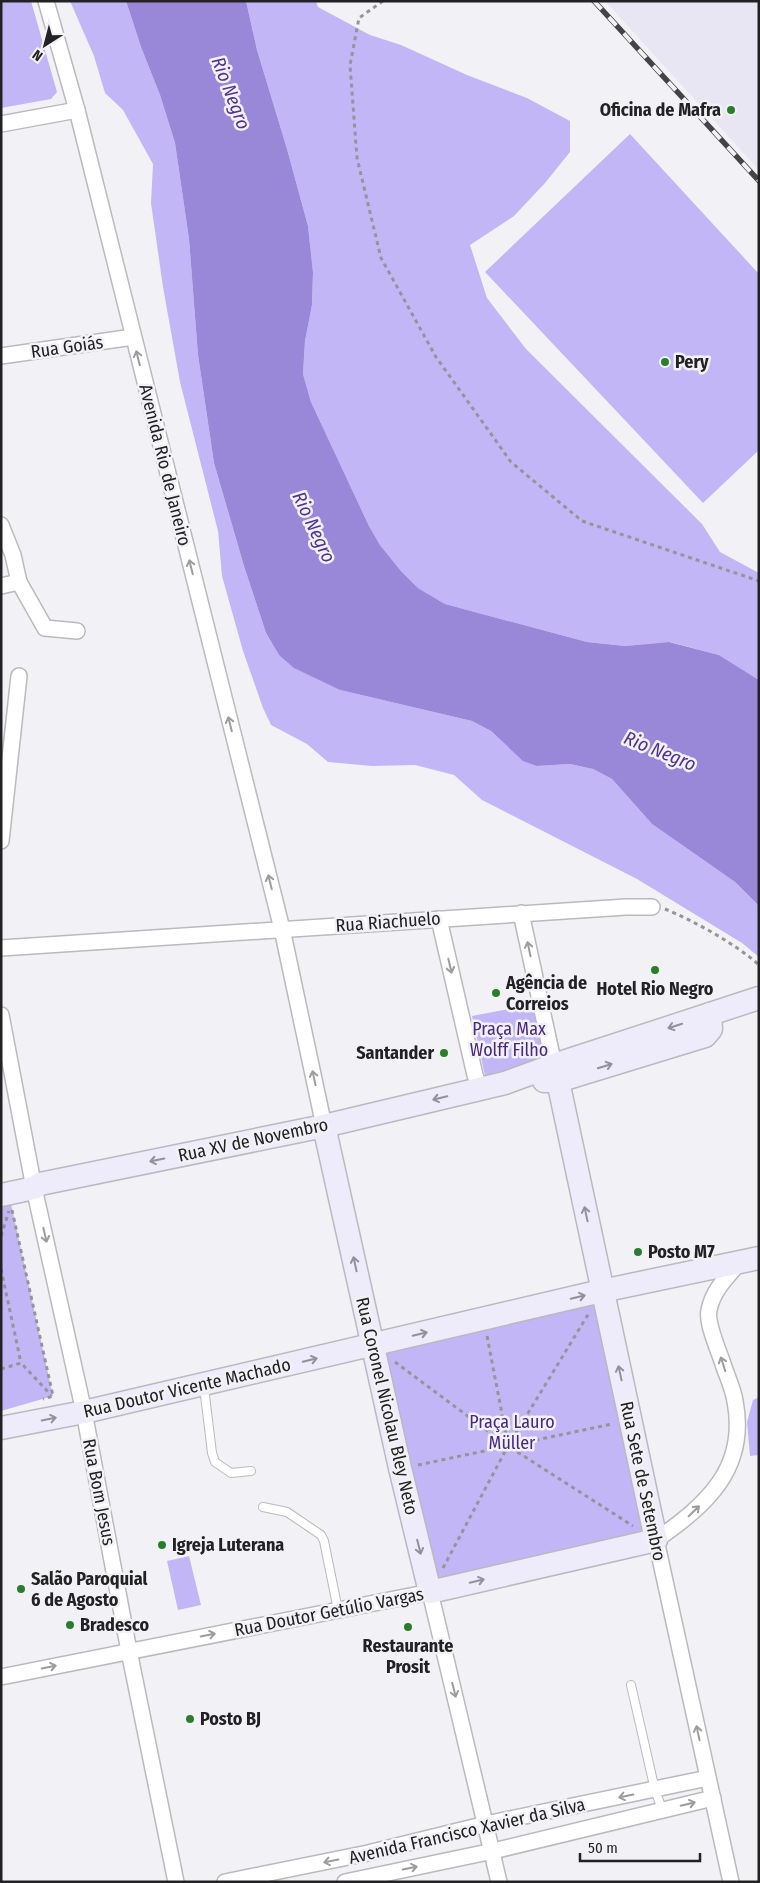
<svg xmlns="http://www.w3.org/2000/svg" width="760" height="1883" font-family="'Fira Sans Condensed',sans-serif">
<rect width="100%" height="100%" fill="#f2f2f6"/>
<polygon fill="#e8e6f2" points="605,1 759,1 759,170"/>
<g fill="#c3b6f7">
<polygon points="1,1 31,1 57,92 51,99 1,108"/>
<polygon points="70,1 126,1 141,47 160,95 175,143 189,239 198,355 214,463 244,566 266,633 279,655 340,690 472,721 491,731 507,746 537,766 570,764 593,769 612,779 652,824 735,882 759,906 759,957 742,943 637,879 482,800 454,775 415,765 372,766 328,762 307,744 271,725 263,708 243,651 222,576 218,531 180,382 163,287 151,203 153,164 123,110 105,93 94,56"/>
<polygon points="246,1 316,1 318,7 370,35 401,45 467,75 527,98 570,121 570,152 545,183 514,216 470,245 487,298 526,349 702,524 720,552 759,573 759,680 719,655 670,642 625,646 587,642 445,604 418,588 401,571 380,545 369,526 311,402 303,374 305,341 312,305 313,272 308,226 287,149 257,50"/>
<polygon points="630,134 759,274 759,450 703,503 485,272"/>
<polygon points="535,1004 546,1062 485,1076 472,1016"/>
<polygon points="11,1204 53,1396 1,1411 1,1207"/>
<polygon points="601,1292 653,1538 428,1589 375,1347"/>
<polygon points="759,1397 759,1455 750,1456 747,1422 753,1400"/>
<polygon points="189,1556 201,1605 178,1610 167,1561"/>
</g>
<polygon fill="#9987d8" points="126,1 246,1 257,50 287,149 308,226 313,272 312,305 305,341 303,374 311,402 369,526 380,545 401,571 418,588 445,604 587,642 625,646 669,642 719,655 759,680 759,906 735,882 652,824 612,779 593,769 570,764 537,766 523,761 491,731 472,721 340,690 294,668 279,655 266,633 244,566 214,463 198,355 189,239 175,143 160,95 141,47"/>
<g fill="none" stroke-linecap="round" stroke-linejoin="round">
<defs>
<g id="lane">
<polyline points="204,1387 212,1453 215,1462 231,1473 251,1471"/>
<polyline points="263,1507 287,1512 321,1535 324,1541 338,1610"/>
<polyline points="631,1685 655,1790 662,1809"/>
</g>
<g id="street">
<polyline points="46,1 77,110 282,929 324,1126"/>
<polyline points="1,124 77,110"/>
<polyline points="1,356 133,337"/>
<polyline points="1,525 13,555 19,582 1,586"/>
<polyline points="19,582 45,628 77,631"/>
<polyline points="1,841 19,676"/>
<polyline points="521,913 554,1065"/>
<polyline points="439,919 475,1075 480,1089"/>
<polyline points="1,948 626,907 652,907"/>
<polyline points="1,1015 34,1188 84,1412 129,1651 176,1882"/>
<polyline points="1,1677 430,1592 499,1882"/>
<polyline points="225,1882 368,1853 486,1824 708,1778"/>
<polyline points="345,1882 493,1851 713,1798"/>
<path d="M 731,1882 L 656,1540 C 706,1505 748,1469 735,1401 C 733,1388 726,1374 722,1361 C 718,1349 706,1322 709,1310 C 713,1290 727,1277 740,1262"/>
</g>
<g id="secondary">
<polyline points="544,1081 558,1081 705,1036 711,1029 710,1014"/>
<polyline points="324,1126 400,1468 430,1592 656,1540 558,1081"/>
<polyline points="1,1195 34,1188 40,1184 324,1126 505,1083 554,1065 759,998"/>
<polyline points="1,1428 84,1412 597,1292 759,1258"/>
</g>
</defs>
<use href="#lane" stroke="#bab9be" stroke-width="10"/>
<use href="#street" stroke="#bab9be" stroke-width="18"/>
<use href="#secondary" stroke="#bab9be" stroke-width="25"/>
<g stroke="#959598" stroke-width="3" stroke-dasharray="4 4" stroke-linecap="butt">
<polyline points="383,1 359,18 350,65 357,158 381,258 436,357 511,462 582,521 759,581"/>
<path d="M 665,909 C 694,921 736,944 759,965"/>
<polyline points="12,1210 53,1396 43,1399"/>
<polyline points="1,1236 9,1211"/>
<polyline points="1,1269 21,1363"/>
<polyline points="487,1336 508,1445"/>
<polyline points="395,1362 508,1446 633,1526"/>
<polyline points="1,1369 21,1363 51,1395"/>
<polyline points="418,1465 612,1424"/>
<polyline points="443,1568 508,1446 589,1313"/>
</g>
<use href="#lane" stroke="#fff" stroke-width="8"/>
<use href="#street" stroke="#fff" stroke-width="15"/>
<use href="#secondary" stroke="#eeebfb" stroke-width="22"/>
<defs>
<polyline id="rail" points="594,1 759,181"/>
</defs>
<use href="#rail" stroke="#444446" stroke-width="5.5"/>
<use href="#rail" stroke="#f2f2f6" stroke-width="4" stroke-dasharray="11" stroke-linecap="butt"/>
</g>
<defs><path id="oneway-shaft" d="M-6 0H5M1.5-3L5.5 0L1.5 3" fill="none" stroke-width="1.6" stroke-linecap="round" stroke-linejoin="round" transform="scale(1.25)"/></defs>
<g stroke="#9c9c9c">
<use href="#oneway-shaft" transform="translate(138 358) rotate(-104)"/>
<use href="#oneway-shaft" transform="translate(191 567) rotate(-104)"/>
<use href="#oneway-shaft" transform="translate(230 724) rotate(-104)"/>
<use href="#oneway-shaft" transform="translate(270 882) rotate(-104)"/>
<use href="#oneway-shaft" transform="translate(529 949) rotate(-102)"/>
<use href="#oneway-shaft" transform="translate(450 966) rotate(77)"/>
<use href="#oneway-shaft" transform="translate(314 1078) rotate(-102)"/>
<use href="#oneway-shaft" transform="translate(45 1235) rotate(77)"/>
<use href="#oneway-shaft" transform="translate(723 1364) rotate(-108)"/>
<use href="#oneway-shaft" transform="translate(694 1511) rotate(-44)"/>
<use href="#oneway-shaft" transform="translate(208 1635) rotate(-11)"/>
<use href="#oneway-shaft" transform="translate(49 1667) rotate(-12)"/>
<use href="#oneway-shaft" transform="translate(454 1690) rotate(76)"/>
<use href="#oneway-shaft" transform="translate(698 1733) rotate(-102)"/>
<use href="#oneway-shaft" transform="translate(626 1796) rotate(169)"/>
<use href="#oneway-shaft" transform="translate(688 1804) rotate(-13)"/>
<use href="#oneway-shaft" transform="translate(331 1861) rotate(169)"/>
<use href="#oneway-shaft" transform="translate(410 1868) rotate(-12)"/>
</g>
<g stroke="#92919a">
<use href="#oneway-shaft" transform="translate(675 1026) rotate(162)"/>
<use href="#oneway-shaft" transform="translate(605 1066) rotate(-17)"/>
<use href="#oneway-shaft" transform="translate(440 1098) rotate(167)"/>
<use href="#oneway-shaft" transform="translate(157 1160) rotate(168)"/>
<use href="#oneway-shaft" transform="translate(586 1214) rotate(-102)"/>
<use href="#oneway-shaft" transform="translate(355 1264) rotate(-102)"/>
<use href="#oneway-shaft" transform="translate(578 1297) rotate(-13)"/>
<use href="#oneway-shaft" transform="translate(420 1334) rotate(-13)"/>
<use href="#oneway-shaft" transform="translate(310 1360) rotate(-13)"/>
<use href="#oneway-shaft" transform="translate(620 1373) rotate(-102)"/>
<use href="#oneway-shaft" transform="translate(49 1419) rotate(-11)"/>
<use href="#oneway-shaft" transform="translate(419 1547) rotate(76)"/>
<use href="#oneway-shaft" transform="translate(477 1581) rotate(-13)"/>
</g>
<g fill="#297e2b" stroke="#f2f2f6" stroke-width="2">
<circle cx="731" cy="110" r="5"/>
<circle cx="665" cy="362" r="5"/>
<circle cx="655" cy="970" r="5"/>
<circle cx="496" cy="993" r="5"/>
<circle cx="444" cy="1053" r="5"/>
<circle cx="638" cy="1252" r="5"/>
<circle cx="162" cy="1545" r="5"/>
<circle cx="21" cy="1589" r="5"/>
<circle cx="70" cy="1625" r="5"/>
<circle cx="408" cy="1627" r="5"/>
<circle cx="190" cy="1719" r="5"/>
</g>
<g text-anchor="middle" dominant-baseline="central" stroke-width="5" stroke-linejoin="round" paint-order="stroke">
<g font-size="18" font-weight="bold" fill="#222224" stroke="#f2f2f6" text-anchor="start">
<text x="721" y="110" text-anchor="end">Oficina de Mafra</text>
<text x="675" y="362">Pery</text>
<text x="506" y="983">Agência de<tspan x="506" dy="21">Correios</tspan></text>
<text x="655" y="989" text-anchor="middle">Hotel Rio Negro</text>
<text x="434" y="1053" text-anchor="end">Santander</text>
<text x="648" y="1252">Posto M7</text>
<text x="172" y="1545">Igreja Luterana</text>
<text x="31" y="1579">Salão Paroquial<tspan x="31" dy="21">6 de Agosto</tspan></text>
<text x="80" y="1625">Bradesco</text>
<text x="408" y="1646" text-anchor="middle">Restaurante<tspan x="408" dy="21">Prosit</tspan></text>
<text x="200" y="1719">Posto BJ</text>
</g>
<g font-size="18" fill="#222224" stroke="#f2f2f6">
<text transform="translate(67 347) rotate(-8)">Rua Goiás</text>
<text transform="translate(165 465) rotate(76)">Avenida Rio de Janeiro</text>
<text transform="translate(388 922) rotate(-4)">Rua Riachuelo</text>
<text transform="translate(253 1140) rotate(-12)">Rua XV de Novembro</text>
<text transform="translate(187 1388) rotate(-13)">Rua Doutor Vicente Machado</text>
<text transform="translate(387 1406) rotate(77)">Rua Coronel Nicolau Bley Neto</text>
<text transform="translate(643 1481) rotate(78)">Rua Sete de Setembro</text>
<text transform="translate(99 1492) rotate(79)">Rua Bom Jesus</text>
<text transform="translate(329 1612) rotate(-11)">Rua Doutor Getúlio Vargas</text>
<text transform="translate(467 1831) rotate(-13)">Avenida Francisco Xavier da Silva</text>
</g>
<g font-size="18" fill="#482786" stroke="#f2f2f6">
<text x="509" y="1029">Praça Max<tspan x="509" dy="21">Wolff Filho</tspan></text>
<text x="512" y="1422">Praça Lauro<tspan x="512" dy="21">Müller</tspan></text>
</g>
<g font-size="19" font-style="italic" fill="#513291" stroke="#f2f2f6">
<text transform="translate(231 93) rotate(69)">Rio Negro</text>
<text transform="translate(314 527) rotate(65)">Rio Negro</text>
<text transform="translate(660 751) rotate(22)">Rio Negro</text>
</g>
</g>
<rect width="760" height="1883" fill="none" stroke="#222224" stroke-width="5"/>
<g transform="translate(45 45) rotate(216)" stroke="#f2f2f6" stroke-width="4" paint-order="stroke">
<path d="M0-4L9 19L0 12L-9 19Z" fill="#222224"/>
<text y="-8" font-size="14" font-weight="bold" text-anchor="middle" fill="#222224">N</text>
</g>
<path d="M580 1853v8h120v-8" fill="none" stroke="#222224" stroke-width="2.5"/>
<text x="588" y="1853" font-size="15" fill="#222224" stroke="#f2f2f6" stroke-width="4" paint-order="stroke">50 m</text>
</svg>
